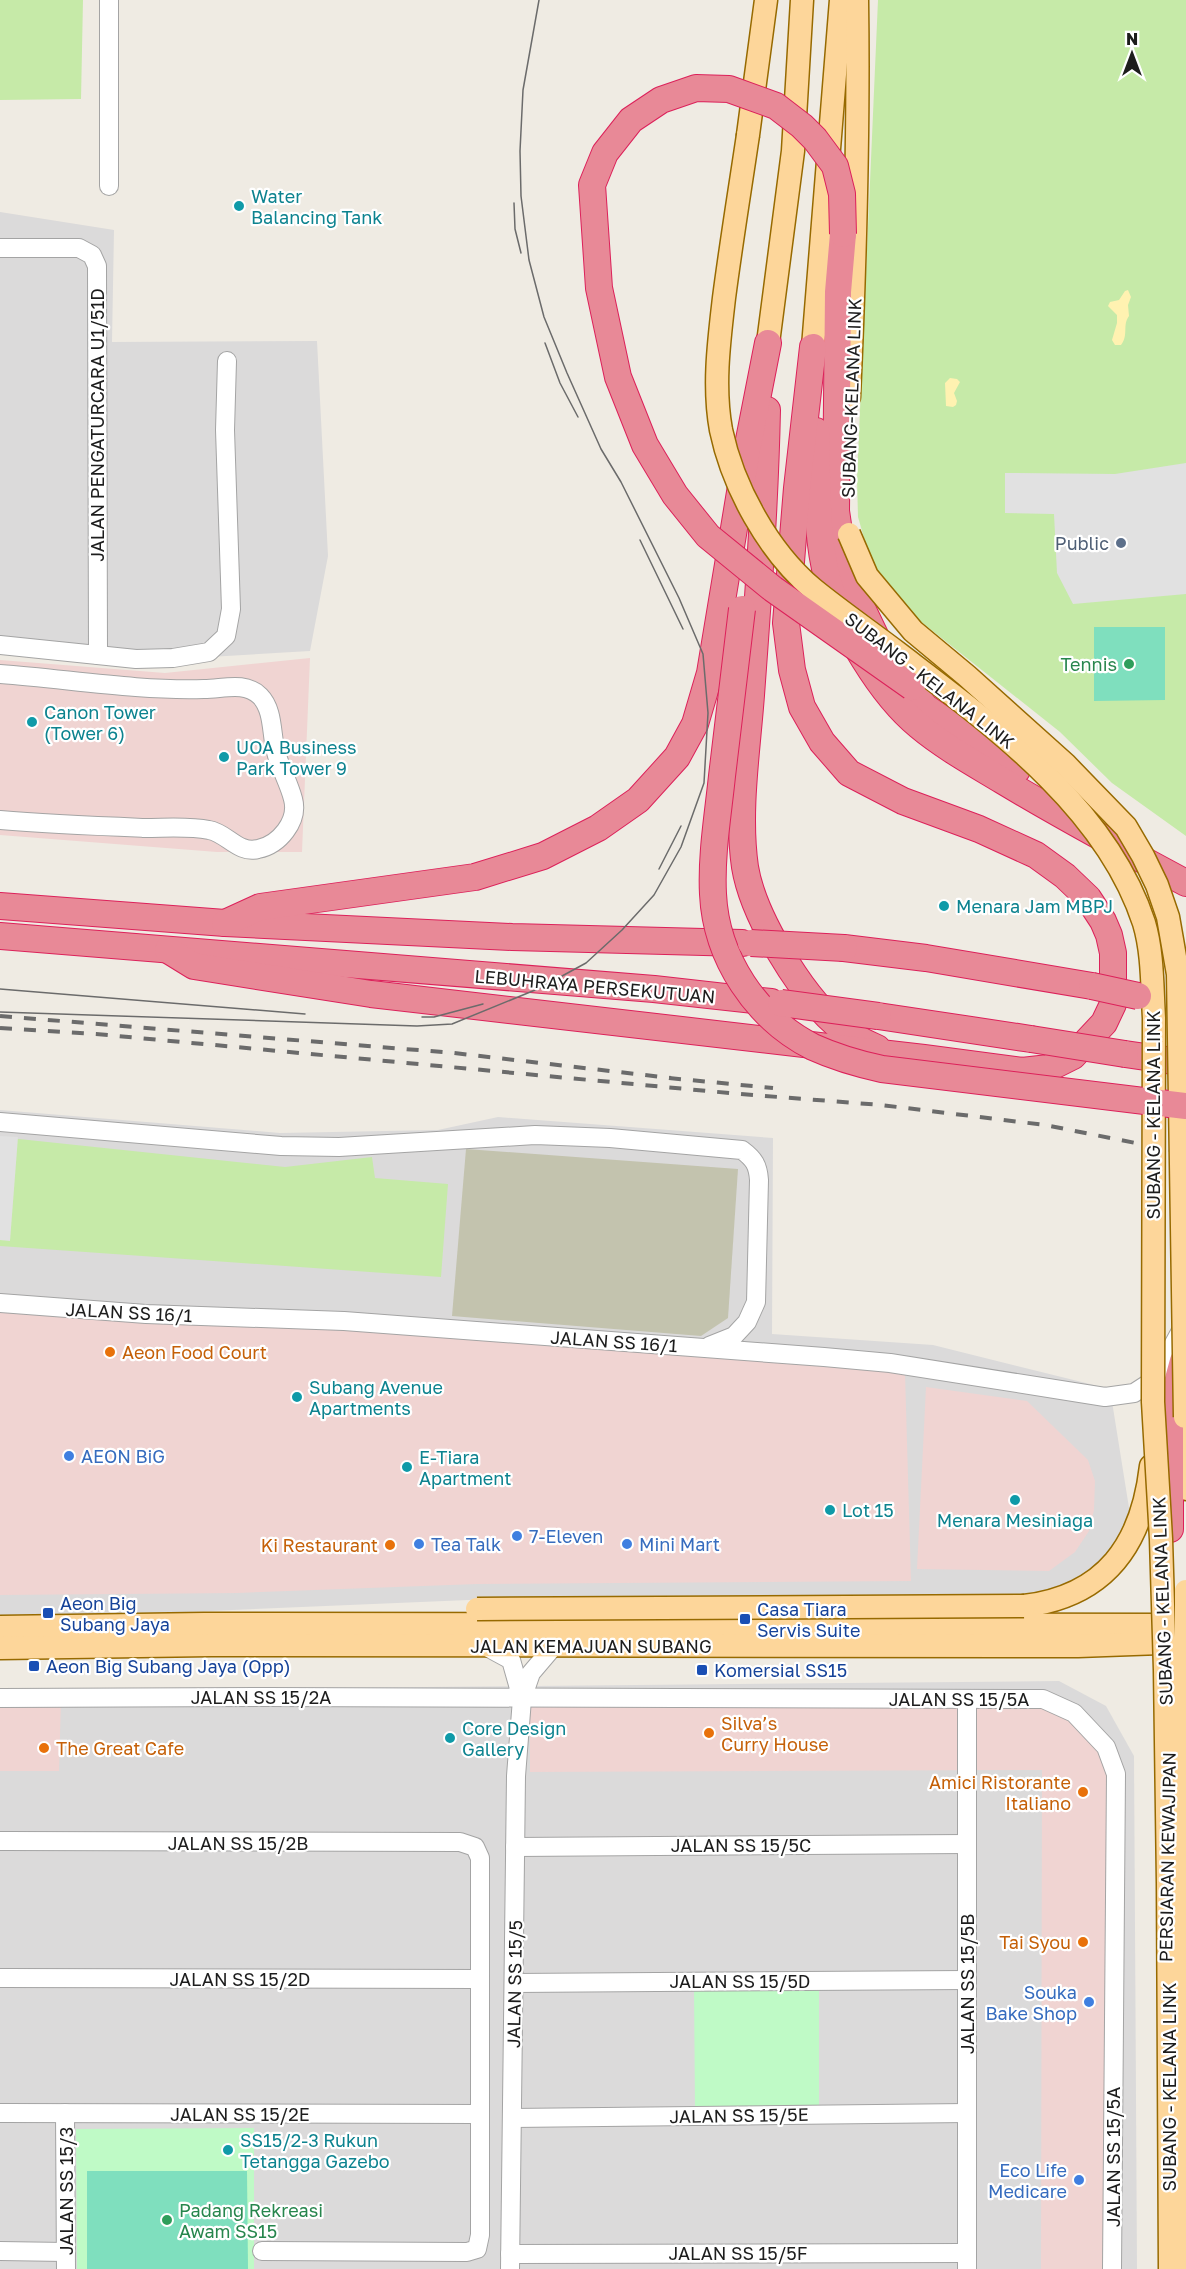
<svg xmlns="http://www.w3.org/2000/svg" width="1186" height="2269" font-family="'Golos Text',sans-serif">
<rect width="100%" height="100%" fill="#efebe3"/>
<g fill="#dbdada">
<polygon points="0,212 114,230 112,342 317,341 328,556 310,651 141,661 0,650"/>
<polygon points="0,1110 280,1133 438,1130 498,1117 773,1138 772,1334 933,1345 1110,1389 1130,1514 1117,1545 1095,1568 1074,1584 1014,1598 891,1596 540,1597 139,1614 0,1615"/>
<polygon points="1059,1681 1106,1706 1134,1756 1137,2269 0,2269 0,1691"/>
</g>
<g fill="#f0d4d2">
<polygon points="310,658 302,852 217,852 0,835 0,660 165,673"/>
<polygon points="0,1312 176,1323 419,1334 905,1373 911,1581 477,1584 237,1593 0,1595"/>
<polygon points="926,1387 1027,1401 1088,1460 1095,1481 1094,1510 1089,1531 1075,1552 1049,1571 917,1569"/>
<polygon points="61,1700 59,1771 0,1771 0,1702"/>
<polygon points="1043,1703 1071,1717 1102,1750 1111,1776 1107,2269 1041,2269 1042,1770 530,1772 530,1704"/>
</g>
<polygon fill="#c3c3ae" points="466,1149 738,1169 728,1318 701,1336 452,1316"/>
<g fill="#c6eaa8">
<polygon points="0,0 83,0 81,99 0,100"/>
<polygon points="878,0 1186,0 1186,836 1112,783 1060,732 905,609 883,583 869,555 858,517 857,479"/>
<polygon points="0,1137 285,1167 372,1157 375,1178 448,1184 441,1277 0,1246"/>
</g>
<g fill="#fff2b1">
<path d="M 1128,290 L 1131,297 L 1128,305 L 1129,316 C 1122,325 1129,335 1121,345 L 1115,345 L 1112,340 L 1117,323 L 1117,315 L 1108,306 L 1110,302 L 1119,300 L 1125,291 Z"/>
<polygon points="950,378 957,379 960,382 954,393 957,401 956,405 953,407 946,406 945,383"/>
</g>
<g fill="#bffac6">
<polygon points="819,1985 819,2109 695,2109 694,1986"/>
<polygon points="254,2128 254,2269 77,2269 76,2129"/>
</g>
<g fill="#7fdfbe">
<polygon points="1094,627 1165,627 1165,700 1094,701"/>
<polygon points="87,2171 247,2171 248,2269 87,2269"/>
</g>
<g fill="#e1e1e1">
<polygon points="1186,463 1186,594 1073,604 1057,573 1054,514 1005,513 1005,473 1115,474"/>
<polygon points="0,1136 18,1137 10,1241 0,1240"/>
</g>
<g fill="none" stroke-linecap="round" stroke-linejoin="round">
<defs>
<g id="minor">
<polyline points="109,0 109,186"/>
<polyline points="0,248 79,248 92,255 97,266 98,655"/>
<polyline points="0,645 136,659 173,658 209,652 226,636 231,609 225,430 227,361"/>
<path d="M 0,674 C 68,679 136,691 204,689 C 223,689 245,681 260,696 C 274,710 271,735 276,752 C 280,768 289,783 293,799 C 299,821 279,845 258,849 C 238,854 227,833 209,830 C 189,826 166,828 145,828 C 97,826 48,824 0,820"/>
<path d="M 0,1122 L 281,1146 L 339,1147 L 535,1135 L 610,1138 L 742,1150 C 754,1159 758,1165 759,1180 L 756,1302 L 747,1322 L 734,1336 L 709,1346"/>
<polyline points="0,1303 146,1314 344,1321 824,1357 890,1363 1105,1397 1134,1393 1154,1380 1184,1325"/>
<polyline points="487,1647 511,1660 522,1699"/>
<polyline points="0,1698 265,1697 1043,1699 1074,1713 1106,1747 1116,1774 1112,2269"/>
<polyline points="0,1841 460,1842 475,1847 480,1858 480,2235 477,2249 467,2252 262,2251"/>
<polyline points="515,1847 967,1844"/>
<polyline points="0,1978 480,1979"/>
<polyline points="514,1983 967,1980"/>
<polyline points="0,2113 480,2114"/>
<polyline points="65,2113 66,2269"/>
<polyline points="512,2118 967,2113"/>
<polyline points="0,2251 66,2252"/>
<polyline points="510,2254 967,2253"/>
<polyline points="510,2269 516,1776 522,1699 531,1673 554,1646"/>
<polyline points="967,2269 967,1700"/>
</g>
<g id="major">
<polyline points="748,135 766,0"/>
<polyline points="768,343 793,151 802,0"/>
<polyline points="813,347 841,0"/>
<path d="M 849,397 C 855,265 859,133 857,0"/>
<polyline points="1185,1417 1186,1489"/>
<path d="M 1024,1606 C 1106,1596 1142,1544 1151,1466"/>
<polyline points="0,1627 204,1624 1172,1625 1180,1630"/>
<polyline points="0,1648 211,1645 1078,1646 1161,1643 1168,1635 1172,1625"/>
</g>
<g id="highway">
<polyline points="843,234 838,292 836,511 842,552 851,585 883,652 925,707 1017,770"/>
<path d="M 767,410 C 765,505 758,600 751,695 C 747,750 737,812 745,867 C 753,916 800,993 837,1025 C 849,1035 863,1042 877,1048"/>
<path d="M 816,431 C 818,481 815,533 828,581 C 841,628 881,695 919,726 C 944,747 975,764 1003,781 C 1063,817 1124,850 1186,883"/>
<polyline points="0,906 225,923 512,937 742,943"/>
<polyline points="225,923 260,907 475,877 543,856 598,828 638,800 677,757 695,724 710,673 747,450 768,343"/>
<polyline points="0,936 654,989 771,1002"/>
<polyline points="844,948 926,958 1092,986"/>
<polyline points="168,950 194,966 371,994 924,1058 1022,1071 1049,1068 1073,1056 1104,1023 1113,1004 1113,953 1109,935 1103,921 1088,898 1065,876 1036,855 979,829 903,801 849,773 822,742 802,707 792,670 786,623 797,488 813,347"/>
<polyline points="878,1016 1031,1039"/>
<polyline points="1125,1054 1186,1063"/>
<polyline points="1170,1529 1170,1409 1183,1361"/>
</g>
</defs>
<use href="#minor" stroke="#a4a4a4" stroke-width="20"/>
<use href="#major" stroke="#976a00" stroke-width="25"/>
<use href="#highway" stroke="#dc215a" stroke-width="28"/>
<use href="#minor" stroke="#fff" stroke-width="18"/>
<use href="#major" stroke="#fdd69a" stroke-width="22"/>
<use href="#highway" stroke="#e88997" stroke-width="26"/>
<g stroke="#6b6b6b" stroke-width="1.5">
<polyline points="514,203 515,229 521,253"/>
<polyline points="545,343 560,383 578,417"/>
<polyline points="640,540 683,629"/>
<polyline points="659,869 681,826"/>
<polyline points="0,989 305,1014"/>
<polyline points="0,1012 417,1026 452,1024 540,988 586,963 622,930 654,895 681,847 704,783 708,713 703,654 679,598 621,482 601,449 567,373 544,317 529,260 521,196 520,151 523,90 539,0"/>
<polyline points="422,1017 434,1017 483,1004"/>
</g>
<g stroke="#6b6b6b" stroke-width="4" stroke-dasharray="12 12" stroke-linecap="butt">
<polyline points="0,1016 454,1053 671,1078"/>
<polyline points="0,1028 96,1034 740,1094 881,1105 1045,1125 1186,1153"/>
<polyline points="669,1078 773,1088"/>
</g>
<defs>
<g id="major-bridge">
<path d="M 748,135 C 740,189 731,244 724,298 C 719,341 713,387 721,430 C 733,487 768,551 813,589 C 840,611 869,631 898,653 C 991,724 1106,806 1144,923 C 1153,953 1152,987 1154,1018 L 1153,1402 L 1161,1539 L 1165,1670 L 1168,1883 L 1170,2269"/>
<polyline points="849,534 867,576 913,631 967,676 1065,764 1126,827 1143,856 1157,885 1168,917 1178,974 1185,1417"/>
<polyline points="477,1609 1024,1606"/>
<polyline points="1186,2269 1186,1591"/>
</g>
<g id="highway-bridge">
<polyline points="843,234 842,194 835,166 815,139 802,126 776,106 729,89 696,88 661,100 631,120 605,153 592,185 599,288 618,377 645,445 675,495 708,536 773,589 912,687"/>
<path d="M 742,609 C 735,665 729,720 722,776 C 718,815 711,855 713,894 C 716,958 756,1018 813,1047 C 835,1057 859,1064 882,1069 L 1186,1106"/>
<polyline points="751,943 844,948"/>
<polyline points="1092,986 1138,996"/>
<polyline points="781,1003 878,1016"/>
<polyline points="1031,1039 1125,1054"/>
</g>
</defs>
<use href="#major-bridge" stroke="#976a00" stroke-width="25" stroke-linecap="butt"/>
<use href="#highway-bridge" stroke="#dc215a" stroke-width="28" stroke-linecap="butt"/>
<use href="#major-bridge" stroke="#fdd69a" stroke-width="22"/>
<use href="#highway-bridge" stroke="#e88997" stroke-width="26"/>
</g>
<g fill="#0f9aa8" stroke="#fff" stroke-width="2">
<circle cx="239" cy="206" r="6"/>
<circle cx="32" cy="722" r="6"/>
<circle cx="224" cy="757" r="6"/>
<circle cx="944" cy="906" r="6"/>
<circle cx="297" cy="1397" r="6"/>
<circle cx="407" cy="1467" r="6"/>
<circle cx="1015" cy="1500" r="6"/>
<circle cx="830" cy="1510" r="6"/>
<circle cx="450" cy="1738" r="6"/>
<circle cx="228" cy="2150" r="6"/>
</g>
<circle fill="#5c6f8a" stroke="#fff" stroke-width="2" cx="1121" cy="543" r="6"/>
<g fill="#2e9e5b" stroke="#fff" stroke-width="2">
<circle cx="1129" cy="664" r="6"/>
<circle cx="167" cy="2220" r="6"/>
</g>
<g fill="#e8710a" stroke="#fff" stroke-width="2">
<circle cx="110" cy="1352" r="6"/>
<circle cx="390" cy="1545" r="6"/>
<circle cx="709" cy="1733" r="6"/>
<circle cx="44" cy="1748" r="6"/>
<circle cx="1083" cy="1792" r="6"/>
<circle cx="1083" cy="1942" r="6"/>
</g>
<g fill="#3f7fe0" stroke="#fff" stroke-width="2">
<circle cx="69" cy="1456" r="6"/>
<circle cx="517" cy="1536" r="6"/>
<circle cx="419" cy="1544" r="6"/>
<circle cx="627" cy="1544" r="6"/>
<circle cx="1089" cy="2002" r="6"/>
<circle cx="1079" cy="2180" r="6"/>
</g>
<g fill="#1a4fb4" stroke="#fff" stroke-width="2">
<rect x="42" y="1607" width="12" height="12" rx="3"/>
<rect x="739" y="1613" width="12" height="12" rx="3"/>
<rect x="28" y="1660" width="12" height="12" rx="3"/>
<rect x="696" y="1664" width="12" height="12" rx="3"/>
</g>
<g text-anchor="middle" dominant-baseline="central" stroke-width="4.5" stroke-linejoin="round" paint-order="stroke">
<g font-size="18" fill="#0d838f" stroke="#fff" text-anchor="start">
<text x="251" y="196">Water<tspan x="251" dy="21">Balancing Tank</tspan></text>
<text x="44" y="712">Canon Tower<tspan x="44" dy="21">(Tower 6)</tspan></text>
<text x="236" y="747">UOA Business<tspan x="236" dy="21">Park Tower 9</tspan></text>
<text x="956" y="906">Menara Jam MBPJ</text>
<text x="309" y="1387">Subang Avenue<tspan x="309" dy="21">Apartments</tspan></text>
<text x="419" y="1457">E-Tiara<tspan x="419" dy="21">Apartment</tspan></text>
<text x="842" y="1510">Lot 15</text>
<text x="1015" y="1520" text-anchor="middle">Menara Mesiniaga</text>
<text x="462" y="1728">Core Design<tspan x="462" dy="21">Gallery</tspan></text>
<text x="240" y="2140">SS15/2-3 Rukun<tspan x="240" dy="21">Tetangga Gazebo</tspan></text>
</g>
<g font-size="18" fill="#1d1d1d" stroke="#fff">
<text transform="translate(851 398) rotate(-88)">SUBANG-KELANA LINK</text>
<text transform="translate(97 425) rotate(-90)">JALAN PENGATURCARA U1/51D</text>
<text transform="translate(930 680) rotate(38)">SUBANG - KELANA LINK</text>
<text transform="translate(595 986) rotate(5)">LEBUHRAYA PERSEKUTUAN</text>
<text transform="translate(1153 1115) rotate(-90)">SUBANG - KELANA LINK</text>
<text transform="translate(129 1312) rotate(3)">JALAN SS 16/1</text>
<text transform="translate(614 1341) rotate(4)">JALAN SS 16/1</text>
<text transform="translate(1162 1601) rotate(-92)">SUBANG - KELANA LINK</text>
<text x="591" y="1646">JALAN KEMAJUAN SUBANG</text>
<text x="261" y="1697">JALAN SS 15/2A</text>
<text x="959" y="1699">JALAN SS 15/5A</text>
<text x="238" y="1843">JALAN SS 15/2B</text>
<text x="741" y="1845">JALAN SS 15/5C</text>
<text transform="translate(1167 1857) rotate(-89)">PERSIARAN KEWAJIPAN</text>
<text x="240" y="1979">JALAN SS 15/2D</text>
<text x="740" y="1981">JALAN SS 15/5D</text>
<text transform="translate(514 1984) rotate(-89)">JALAN SS 15/5</text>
<text transform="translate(967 1984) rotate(-90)">JALAN SS 15/5B</text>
<text transform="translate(1169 2087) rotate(-90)">SUBANG - KELANA LINK</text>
<text x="240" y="2114">JALAN SS 15/2E</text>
<text transform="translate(739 2115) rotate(-1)">JALAN SS 15/5E</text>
<text transform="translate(1113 2157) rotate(-90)">JALAN SS 15/5A</text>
<text transform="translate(66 2191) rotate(-90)">JALAN SS 15/3</text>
<text x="738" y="2253">JALAN SS 15/5F</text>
</g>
<g font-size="18" fill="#4e5e75" stroke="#fff" text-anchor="end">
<text x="1109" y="543">Public</text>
</g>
<g font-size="18" fill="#27864d" stroke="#fff" text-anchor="end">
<text x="1117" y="664">Tennis</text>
<text x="179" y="2210" text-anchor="start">Padang Rekreasi<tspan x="179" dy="21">Awam SS15</tspan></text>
</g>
<g font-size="18" fill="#c56008" stroke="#fff" text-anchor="start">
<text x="122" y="1352">Aeon Food Court</text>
<text x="378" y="1545" text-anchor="end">Ki Restaurant</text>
<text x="721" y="1723">Silva’s<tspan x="721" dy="21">Curry House</tspan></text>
<text x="56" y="1748">The Great Cafe</text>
<text x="1071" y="1782" text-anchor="end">Amici Ristorante<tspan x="1071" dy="21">Italiano</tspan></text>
<text x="1071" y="1942" text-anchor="end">Tai Syou</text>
</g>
<g font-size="18" fill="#366cbe" stroke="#fff" text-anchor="start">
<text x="81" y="1456">AEON BiG</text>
<text x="529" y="1536">7-Eleven</text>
<text x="431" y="1544">Tea Talk</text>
<text x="639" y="1544">Mini Mart</text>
<text x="1077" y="1992" text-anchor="end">Souka<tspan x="1077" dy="21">Bake Shop</tspan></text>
<text x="1067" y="2170" text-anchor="end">Eco Life<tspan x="1067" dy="21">Medicare</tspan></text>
</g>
<g font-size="18" fill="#164399" stroke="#fff" text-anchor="start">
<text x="60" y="1603">Aeon Big<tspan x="60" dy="21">Subang Jaya</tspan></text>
<text x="757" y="1609">Casa Tiara<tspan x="757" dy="21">Servis Suite</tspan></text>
<text x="46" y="1666">Aeon Big Subang Jaya (Opp)</text>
<text x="714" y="1670">Komersial SS15</text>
</g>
</g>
<g transform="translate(1132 54)" stroke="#ffffff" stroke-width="4.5" paint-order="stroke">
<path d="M0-4.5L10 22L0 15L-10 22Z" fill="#1d1d1d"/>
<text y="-9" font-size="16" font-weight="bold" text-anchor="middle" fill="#1d1d1d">N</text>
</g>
</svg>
